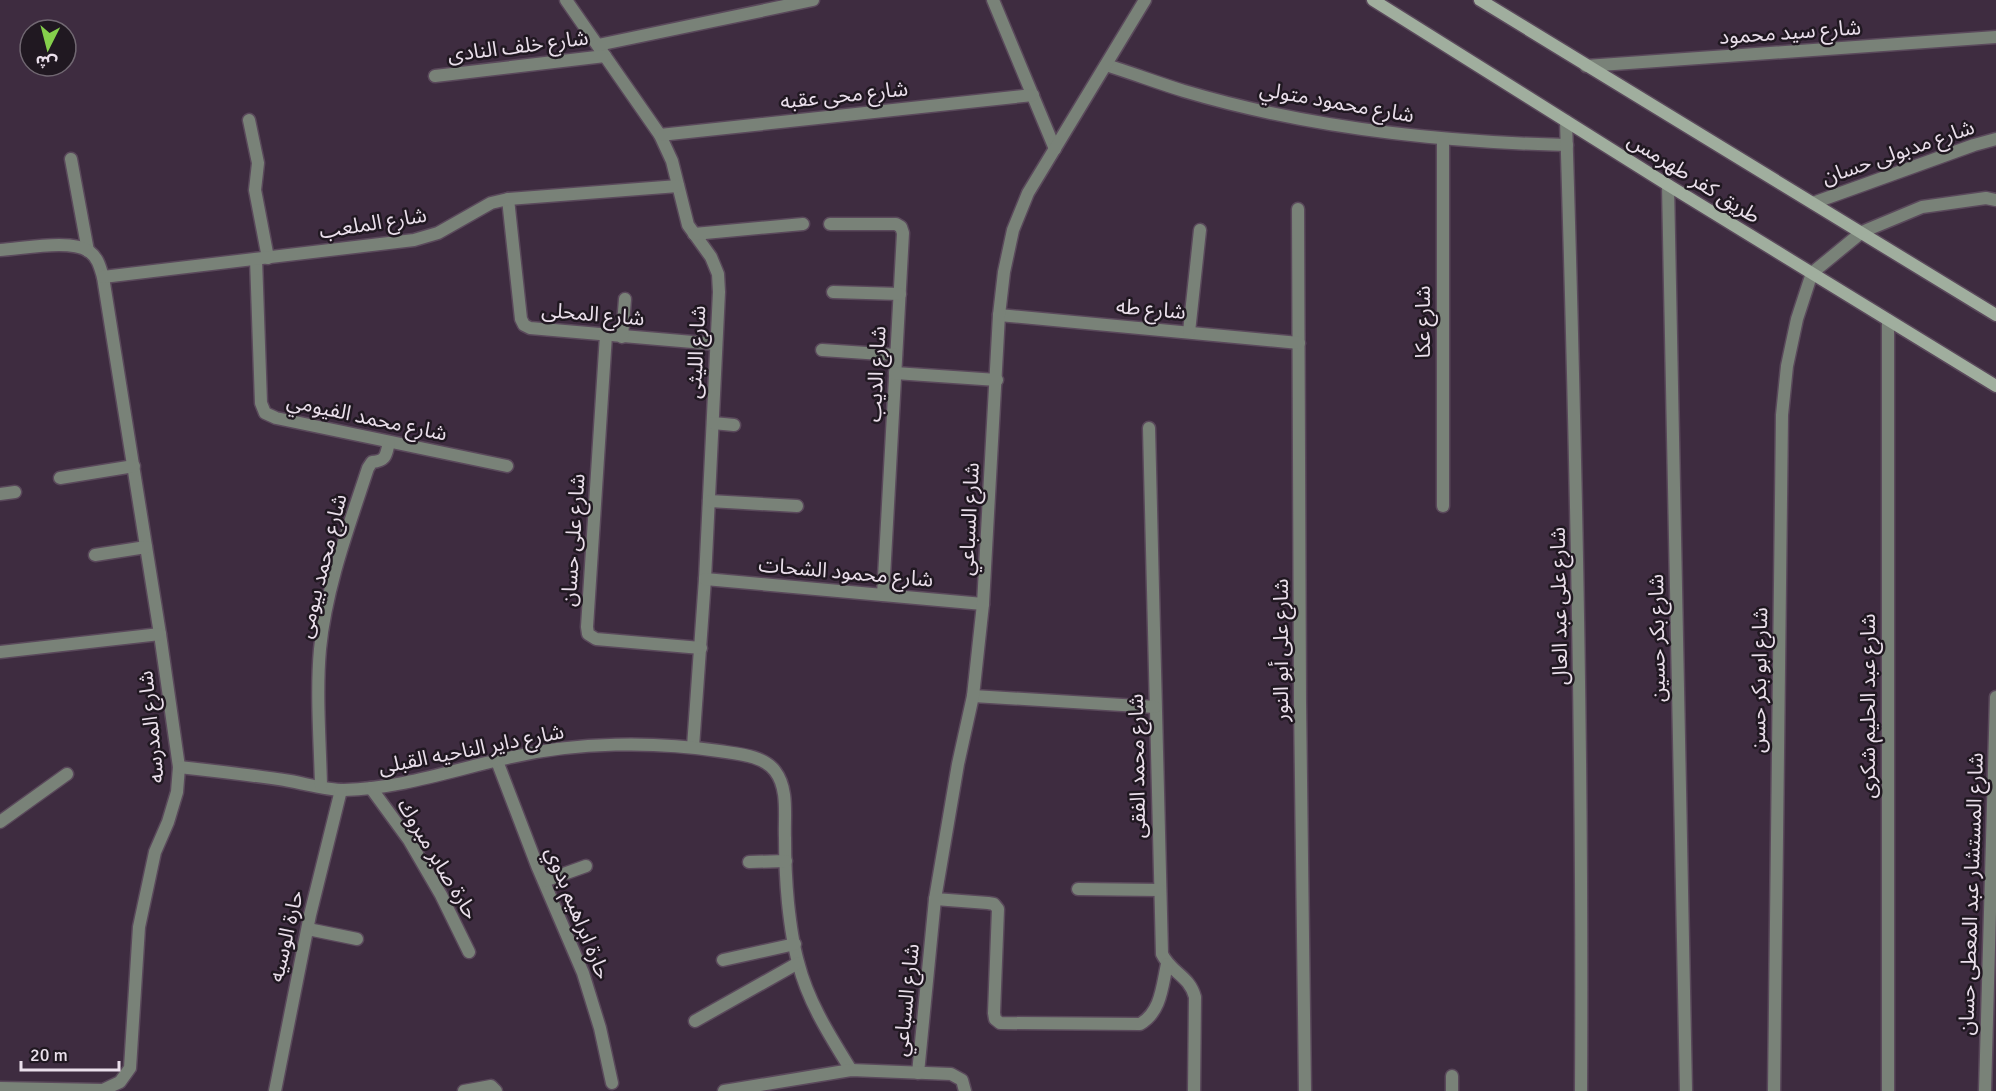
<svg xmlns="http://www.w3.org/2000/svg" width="1996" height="1091" font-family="Signika,'Noto Sans Arabic',sans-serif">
<rect width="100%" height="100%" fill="#3e2c40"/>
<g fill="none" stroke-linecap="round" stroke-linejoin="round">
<defs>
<g id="street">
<polyline points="566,0 660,135 672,161 688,225 711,257 718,274 719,292 705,579 693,747"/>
<polyline points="993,0 1055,149"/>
<polyline points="598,45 813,0"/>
<path d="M 1106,65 C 1132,73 1158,83 1184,91 C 1308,128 1438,142 1567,145"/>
<polyline points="1586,66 1996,37"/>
<polyline points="435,76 605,56"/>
<polyline points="249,120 258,163 255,190 268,258"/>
<path d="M 1566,121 C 1576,444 1583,767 1581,1091"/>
<polyline points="660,135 1033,95"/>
<polyline points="71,159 88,251"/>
<polyline points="1668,185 1686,1091"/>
<polyline points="508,199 521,319 524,325 530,328 716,344"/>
<polyline points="1813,203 1974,145 1996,139"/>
<polyline points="1298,209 1300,702 1305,1091"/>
<polyline points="830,224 896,224 901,227 903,233 883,595"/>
<polyline points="694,234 803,224"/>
<path d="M 0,250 C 22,249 72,238 90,252 C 98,258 100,267 103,277 L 160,634 L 179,767 L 177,792 L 168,822 L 155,852 L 139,927 L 130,1068 L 120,1082 L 103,1090 L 0,1088"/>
<polyline points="256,259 261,403 265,413 276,418 507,466"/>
<polyline points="103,277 414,240 438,233 491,203 508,199 678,186"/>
<polyline points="833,292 900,294"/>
<polyline points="999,315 1299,343"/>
<polyline points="1189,332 1200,230"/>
<polyline points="606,335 587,627 588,634 596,639 701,648"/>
<polyline points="622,337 625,299"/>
<polyline points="822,350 896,355"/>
<polyline points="895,373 997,380"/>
<polyline points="713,423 734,425"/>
<path d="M 1149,428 L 1162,954 C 1171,973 1189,975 1195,997 L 1194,1091"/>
<polyline points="60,478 134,466"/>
<polyline points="0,494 15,492"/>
<polyline points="709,501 797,506"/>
<polyline points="1443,506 1443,139"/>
<polyline points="95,555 146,547"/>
<polyline points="705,579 983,604"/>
<polyline points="0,652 160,634"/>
<polyline points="973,696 1155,707"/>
<polyline points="497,761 538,868 583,973 600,1028 612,1083"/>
<path d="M 179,767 C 216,771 253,775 290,781 C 307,784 327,790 344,790 C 404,788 455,769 512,757 C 577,742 654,741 719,751 C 737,754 763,755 775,771 C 789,789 784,817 785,838 C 785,860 786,882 788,903 C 790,922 793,944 798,962 C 808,1002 830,1036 851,1070"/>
<path d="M 321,786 C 320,741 316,694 320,649 C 326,587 349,526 368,468 L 372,462 C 387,461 386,454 389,442"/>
<polyline points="371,788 409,840 441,895 469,952"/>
<polyline points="0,822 67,774"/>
<polyline points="749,862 786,861"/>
<polyline points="544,881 586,866"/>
<polyline points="1078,889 1160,890"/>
<path d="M 935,899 L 988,903 L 994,904 L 998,909 L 994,1013 L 995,1019 L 1000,1023 L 1140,1024 C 1161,1012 1162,987 1167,964"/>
<polyline points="308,929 357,939"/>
<polyline points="723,960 795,944"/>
<polyline points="695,1021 798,963"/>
<polyline points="918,1073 935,899 958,764 973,696 983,604 999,315 1004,272 1013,230 1028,193 1145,0"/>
<polyline points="275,1091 310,915 341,790"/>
<polyline points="464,1091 491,1086 496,1091"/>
<polyline points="724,1091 851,1070 951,1074 962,1080 965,1091"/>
<polyline points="1452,1091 1452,1076"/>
<polyline points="1774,1091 1782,415 1787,366 1797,319 1812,273 1862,232 1922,207 1986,198 1996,200"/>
<polyline points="1888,1091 1888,320"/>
<polyline points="1985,1091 1996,697"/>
</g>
<g id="secondary">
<polyline points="1373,0 1668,185 1996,386"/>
<polyline points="1480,0 1996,315"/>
</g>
</defs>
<use href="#street" stroke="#5a495b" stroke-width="15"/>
<use href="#secondary" stroke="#5a495b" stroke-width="15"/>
<use href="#street" stroke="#798278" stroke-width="12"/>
<use href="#secondary" stroke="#a0ae9e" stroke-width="12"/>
</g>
<g text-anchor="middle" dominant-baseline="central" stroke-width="5" stroke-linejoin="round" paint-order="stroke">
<g font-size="21" fill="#eadfeb" stroke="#201821">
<text transform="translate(1790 32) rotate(-4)">شارع سيد محمود</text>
<text transform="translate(518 46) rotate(-7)">شارع خلف النادى</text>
<text transform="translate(844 95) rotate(-6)">شارع محى عقبه</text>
<text transform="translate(1337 102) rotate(10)">شارع محمود متولي</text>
<text transform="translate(1898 152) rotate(-19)">شارع مدبولى حسان</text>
<text transform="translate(1694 178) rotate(32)">طريق كفر طهرمس</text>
<text transform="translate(373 223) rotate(-9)">شارع الملعب</text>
<text transform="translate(1151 309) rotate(5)">شارع طه</text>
<text transform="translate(593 314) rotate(5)">شارع المحلى</text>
<text transform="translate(1423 322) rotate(-90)">شارع عكا</text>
<text transform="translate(696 352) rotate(-87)">شارع الليثى</text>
<text transform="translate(876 374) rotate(-87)">شارع الديب</text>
<text transform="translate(367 417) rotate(12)">شارع محمد الفيومي</text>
<text transform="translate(969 519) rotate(-87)">شارع السباعي</text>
<text transform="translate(573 540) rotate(-86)">شارع على حسان</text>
<text transform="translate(322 566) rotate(-76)">شارع محمد بيومى</text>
<text transform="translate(846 572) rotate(5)">شارع محمود الشحات</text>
<text transform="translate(1559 606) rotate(-91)">شارع على عبد العال</text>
<text transform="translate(1657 638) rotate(-91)">شارع بكر حسين</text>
<text transform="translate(1281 650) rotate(-90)">شارع على أبو النور</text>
<text transform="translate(1759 680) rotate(-89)">شارع ابو بكر حسن</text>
<text transform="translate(1868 706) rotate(-90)">شارع عبد الحليم شكرى</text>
<text transform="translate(151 727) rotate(-96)">شارع المدرسه</text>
<text transform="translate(471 749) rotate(-11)">شارع داير الناحيه القبلى</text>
<text transform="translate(1137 766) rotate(-91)">شارع محمد الفقى</text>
<text transform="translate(438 859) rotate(59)">حارة صابر مبروك</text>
<text transform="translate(1971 894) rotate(-88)">شارع المستشار عبد المعطى حسان</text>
<text transform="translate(578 913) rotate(68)">حارة ابراهيم بدوي</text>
<text transform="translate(286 936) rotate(-77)">حارة الوسيه</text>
<text transform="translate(906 1000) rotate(-84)">شارع السباعي</text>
</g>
</g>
<g transform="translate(48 48) rotate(186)"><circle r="28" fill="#201821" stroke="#716872" stroke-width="1.5"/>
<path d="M0-4.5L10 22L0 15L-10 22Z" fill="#85cf4c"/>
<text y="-9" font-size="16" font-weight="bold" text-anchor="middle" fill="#eadfeb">ش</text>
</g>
<path d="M21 1061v9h98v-9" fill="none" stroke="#eadfeb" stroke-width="3"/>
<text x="30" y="1061" font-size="18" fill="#eadfeb" stroke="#201821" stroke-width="4.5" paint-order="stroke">20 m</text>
</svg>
